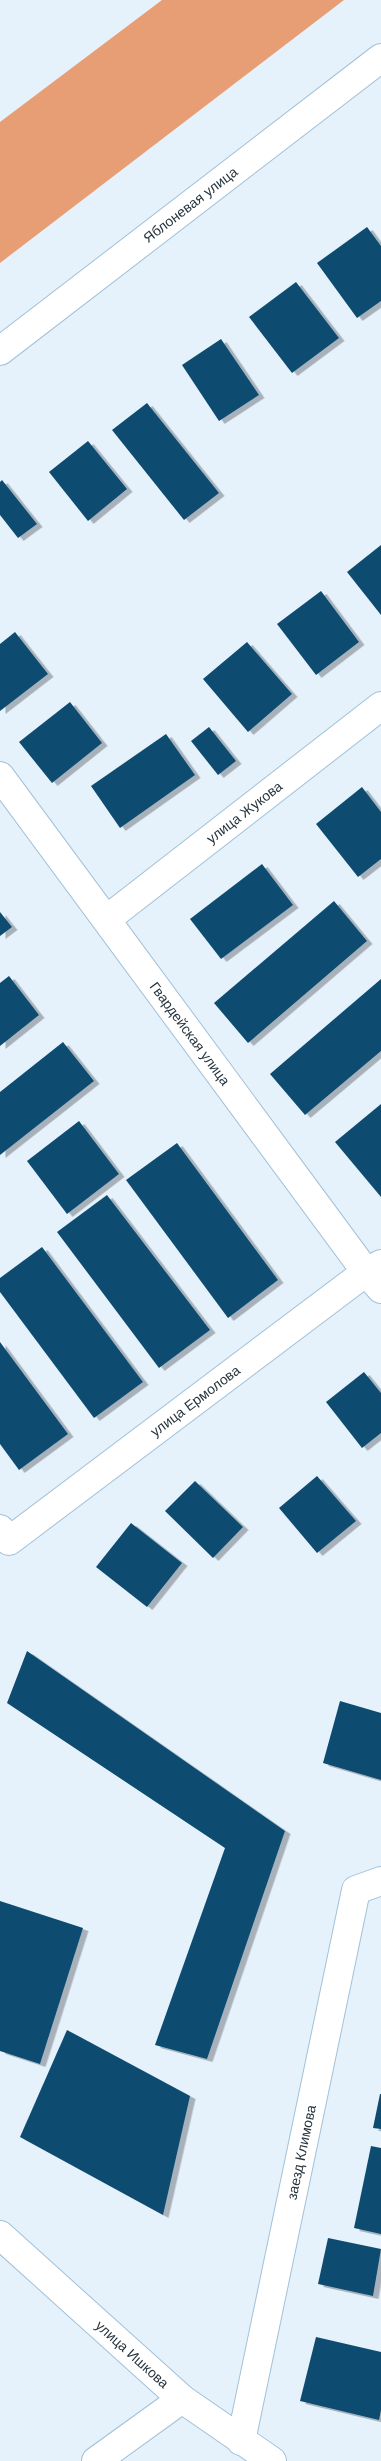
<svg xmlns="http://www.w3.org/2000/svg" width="381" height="2461" font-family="Helvetica,sans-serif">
<defs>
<filter id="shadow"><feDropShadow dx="5.5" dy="3" stdDeviation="0" flood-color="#0004"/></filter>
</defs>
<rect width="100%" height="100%" fill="#e5f2fc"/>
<polygon fill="#e89e75" points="162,0 344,0 0,263 0,122"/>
<g fill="#0e4c6f" filter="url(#shadow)">
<polygon points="367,227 381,246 381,301 357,318 317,263"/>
<polygon points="296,282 339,338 292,373 249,317"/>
<polygon points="221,339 259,395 219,421 182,365"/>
<polygon points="147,403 219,493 184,520 112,430"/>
<polygon points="88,441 127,489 88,521 49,472"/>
<polygon points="2,480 37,524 18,538 0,515 0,482"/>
<polygon points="381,545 381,615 347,572"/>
<polygon points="321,591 359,642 316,675 277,624"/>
<polygon points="15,632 48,674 0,711 0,644"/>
<polygon points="247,642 292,694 248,732 203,679"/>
<polygon points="70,702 102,743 52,783 19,742"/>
<polygon points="209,727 236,761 218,775 191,741"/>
<polygon points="166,734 195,775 120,828 91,786"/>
<polygon points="362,787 381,812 381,859 358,877 316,824"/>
<polygon points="262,864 293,905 221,959 190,919"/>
<polygon points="334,901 367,941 248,1043 214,1003"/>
<polygon points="0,912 12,927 0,936"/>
<polygon points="9,976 39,1015 0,1046 0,983"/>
<polygon points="381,979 381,1051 305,1115 270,1074"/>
<polygon points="63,1042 94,1081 0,1155 0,1092"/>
<polygon points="381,1104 381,1197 335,1142"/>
<polygon points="79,1121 119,1174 67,1214 27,1161"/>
<polygon points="177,1143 278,1280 228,1318 126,1180"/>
<polygon points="107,1195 210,1330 159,1368 57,1232"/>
<polygon points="42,1247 143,1382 94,1418 0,1292 0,1278"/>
<polygon points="0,1342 68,1434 19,1470 0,1444"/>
<polygon points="364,1372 381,1393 381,1433 362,1448 326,1402"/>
<polygon points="317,1476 356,1521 317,1553 279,1508"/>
<polygon points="195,1481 243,1527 213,1558 165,1511"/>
<polygon points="131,1523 182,1563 147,1607 96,1567"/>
<polygon points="27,1651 285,1831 207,2059 155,2045 225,1848 7,1703"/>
<polygon points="340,1701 381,1713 381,1780 323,1763"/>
<polygon points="0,1901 83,1928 40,2064 0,2051"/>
<polygon points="67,2030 190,2096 163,2215 20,2137"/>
<polygon points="380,2094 381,2094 381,2129 373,2128"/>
<polygon points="371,2146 381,2148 381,2234 354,2228"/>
<polygon points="328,2238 381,2249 373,2296 318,2284"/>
<polygon points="316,2337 381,2352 381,2410 379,2420 300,2401"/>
</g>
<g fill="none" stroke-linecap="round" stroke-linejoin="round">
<defs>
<g id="minor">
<path id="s1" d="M 0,776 L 366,1272 L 381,1289"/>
<path id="s2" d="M 107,919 L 381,706"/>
<path id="s3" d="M 0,1529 L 9,1541 L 366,1272 L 381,1264"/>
<path id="s4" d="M 241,2441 L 356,1890 L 381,1881"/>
<polyline points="96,2461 182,2399"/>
</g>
<g id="tertiary">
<path id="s5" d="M 0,351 L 381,58"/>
<path id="s6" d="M 0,2235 L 182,2399 L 272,2461"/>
</g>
</defs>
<use href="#minor" stroke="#a1c1d8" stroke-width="30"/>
<use href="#tertiary" stroke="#a1c1d8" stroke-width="30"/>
<use href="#minor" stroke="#fff" stroke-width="28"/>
<use href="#tertiary" stroke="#fff" stroke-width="28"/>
</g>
<g text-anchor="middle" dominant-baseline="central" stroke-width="5" stroke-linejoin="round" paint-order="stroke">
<g font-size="14" fill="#27343d" stroke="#e5f2fc">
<text stroke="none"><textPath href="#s5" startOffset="240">Яблоневая улица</textPath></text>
<text stroke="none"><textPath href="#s2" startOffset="174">улица Жукова</textPath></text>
<text stroke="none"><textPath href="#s1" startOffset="320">Гвардейская улица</textPath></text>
<text stroke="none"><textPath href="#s3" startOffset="248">улица Ермолова</textPath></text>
<text stroke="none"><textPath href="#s4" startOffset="295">заезд Климова</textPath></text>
<text stroke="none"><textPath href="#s6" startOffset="178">улица Ишкова</textPath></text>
</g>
</g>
</svg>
